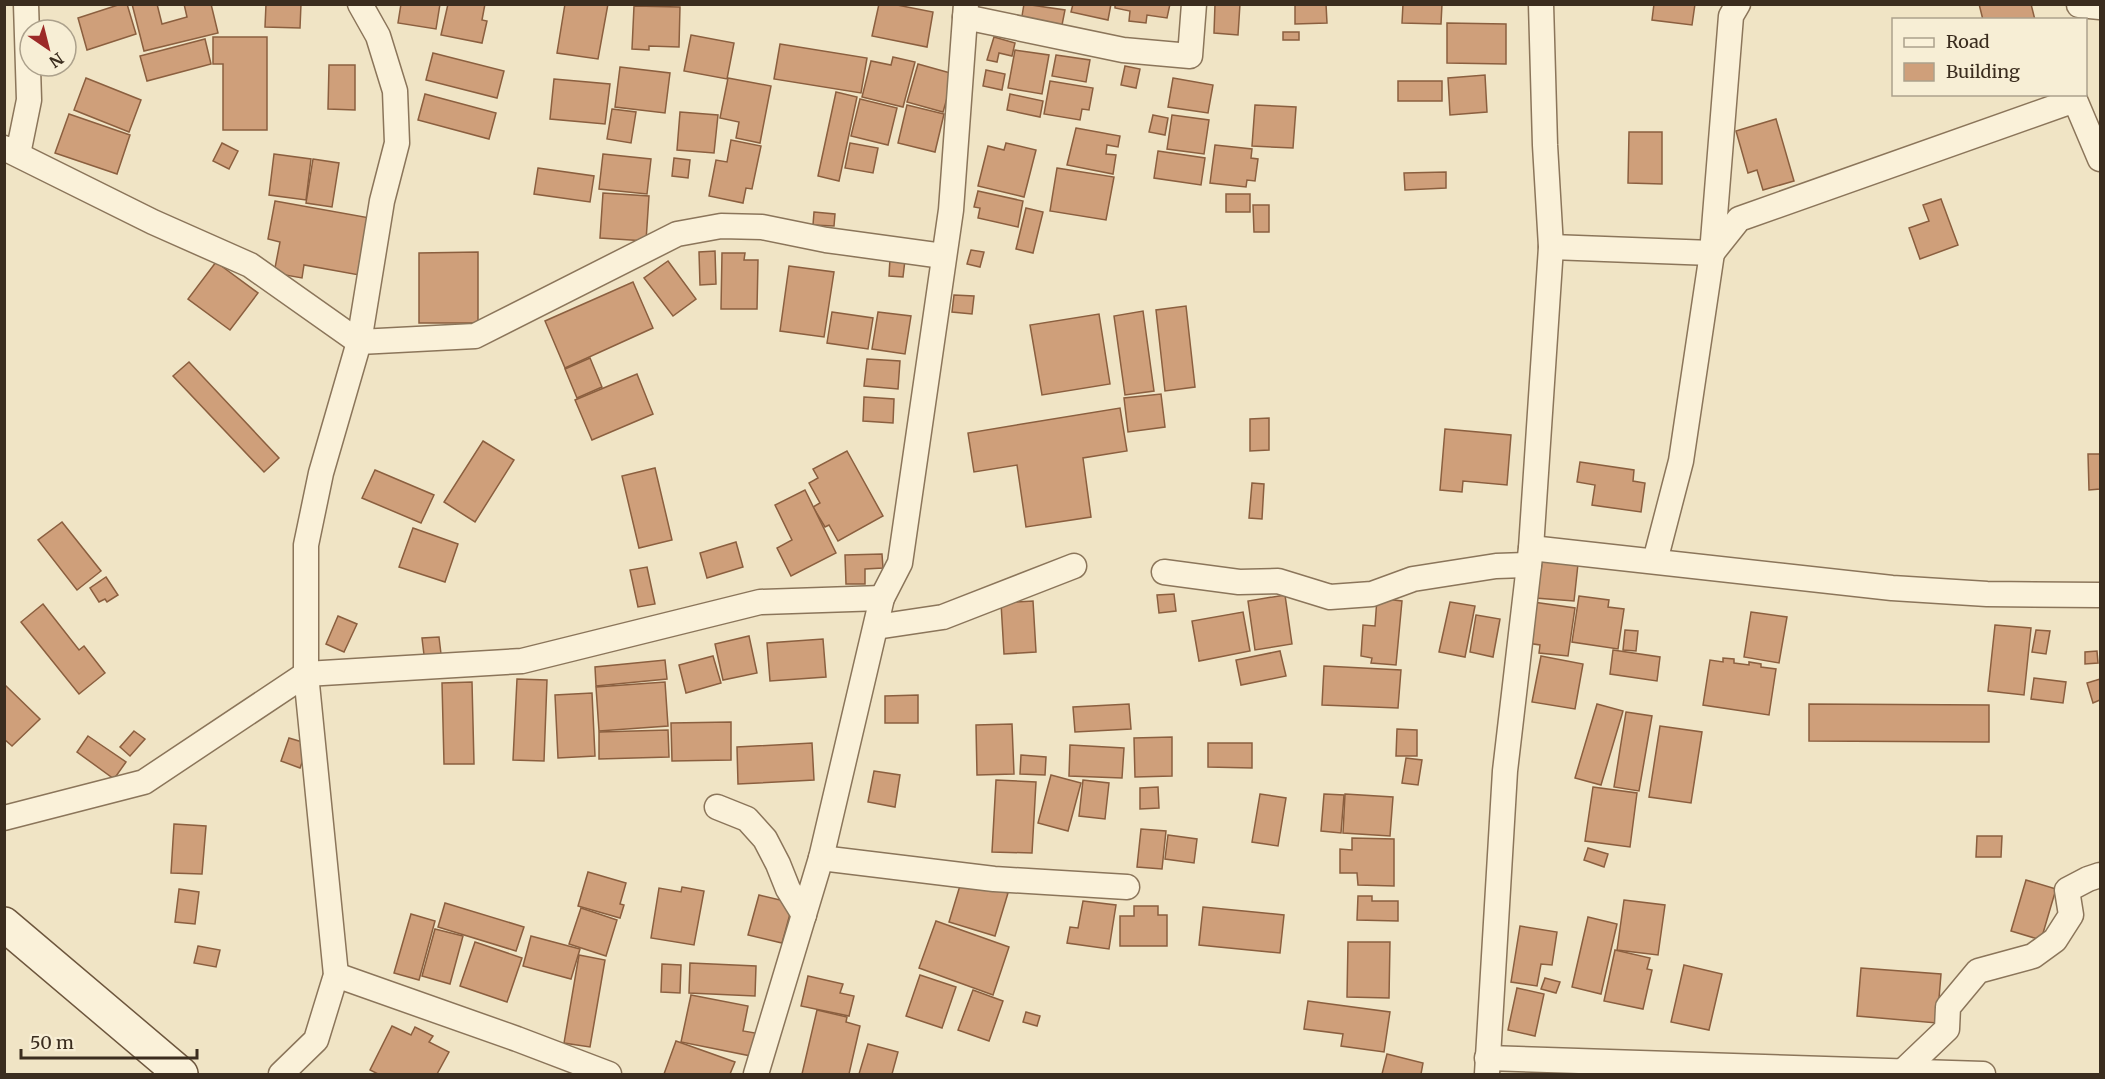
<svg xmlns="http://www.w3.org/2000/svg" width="2105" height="1079" font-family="Merriweather,serif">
<rect width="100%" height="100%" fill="#f0e4c5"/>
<g fill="#cf9f7a" stroke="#8b5f3f" stroke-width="1.5">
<polygon points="121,4 127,4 136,34 87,50 78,18"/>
<polygon points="132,4 157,4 162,24 187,17 184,4 211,4 218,33 144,51"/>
<polygon points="266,4 301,4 300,28 265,27"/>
<polygon points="401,4 440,4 436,29 398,23"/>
<polygon points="448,4 485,4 482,20 487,21 482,43 441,35"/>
<polygon points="565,4 608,4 598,59 557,53"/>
<polygon points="879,4 892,4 933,12 927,47 872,36"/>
<polygon points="1024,4 1065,10 1062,25 1021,22"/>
<polygon points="1073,4 1111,4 1108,20 1071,12"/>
<polygon points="1115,4 1170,4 1167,18 1147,15 1146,23 1129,21 1130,11 1115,8"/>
<polygon points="1215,4 1240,4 1238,35 1214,33"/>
<polygon points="1295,4 1326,4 1327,23 1295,24"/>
<polygon points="1403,4 1442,4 1441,24 1402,23"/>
<polygon points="1654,4 1695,4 1692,25 1652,20"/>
<polygon points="1979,4 2031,4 2035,20 1983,20"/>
<polygon points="634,6 680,7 679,47 649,46 649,50 632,49"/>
<polygon points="1447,23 1506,24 1506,64 1447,63"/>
<rect x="1283" y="32" width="16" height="8"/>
<polygon points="691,35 734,43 727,79 684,71"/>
<polygon points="213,37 267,37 267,130 223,130 223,64 213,64"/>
<polygon points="994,37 1015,43 1012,56 999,53 997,62 987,60"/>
<polygon points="205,39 211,64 147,81 140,56"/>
<polygon points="780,44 867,58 861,93 774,79"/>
<polygon points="1015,50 1049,55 1042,94 1008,88"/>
<polygon points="433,53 504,71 497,98 426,80"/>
<polygon points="1056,55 1090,60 1086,82 1052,76"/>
<polygon points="893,57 915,62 903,107 862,97 871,61 891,65"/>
<polygon points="918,64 954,74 943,112 907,102"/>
<polygon points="329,65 355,65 355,110 328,109"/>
<polygon points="1125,66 1140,69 1136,88 1121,85"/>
<polygon points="620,67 670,73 665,113 615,107"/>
<polygon points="986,70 1005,74 1002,90 983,86"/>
<polygon points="1485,75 1487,112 1450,115 1448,78"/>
<polygon points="86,78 141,100 129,132 74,110"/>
<polygon points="728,78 771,86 760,143 736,138 739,122 720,118"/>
<polygon points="1173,78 1213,85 1208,113 1168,107"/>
<polygon points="554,79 610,84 605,124 550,119"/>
<polygon points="1050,81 1093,88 1089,110 1082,109 1080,120 1044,114"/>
<rect x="1398" y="81" width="44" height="20"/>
<polygon points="836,92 857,97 839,181 818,176"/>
<polygon points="425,94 496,113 489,139 418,120"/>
<polygon points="1010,94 1043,101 1040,117 1007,110"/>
<polygon points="860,99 897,108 888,145 851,136"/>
<polygon points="907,105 944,114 935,152 898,143"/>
<polygon points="1255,105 1296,107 1293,148 1252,146"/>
<polygon points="612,109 636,112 631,143 607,139"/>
<polygon points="680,112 718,115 714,153 677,150"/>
<polygon points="69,114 130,135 117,174 55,153"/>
<polygon points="1153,115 1168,118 1165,135 1149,132"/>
<polygon points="1172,115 1209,120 1204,154 1167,149"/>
<polygon points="1776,119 1794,181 1763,190 1757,170 1748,173 1736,131"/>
<polygon points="1076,128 1120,136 1118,147 1107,145 1106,154 1116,155 1113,174 1067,165"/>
<polygon points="1629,132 1662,132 1662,184 1628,183"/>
<polygon points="731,140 761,146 752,189 746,188 743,203 709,196 716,160 727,162"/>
<polygon points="222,143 238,151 229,169 213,161"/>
<polygon points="850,143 878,148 873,173 845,168"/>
<polygon points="1006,143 1036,150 1024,197 978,186 988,146 1004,150"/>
<polygon points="1215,145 1252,149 1251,158 1258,159 1255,181 1247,180 1246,187 1210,183"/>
<polygon points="1158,151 1205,158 1201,185 1154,178"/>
<polygon points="274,154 311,159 306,200 269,195"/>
<polygon points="603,154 651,159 647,194 599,189"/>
<polygon points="674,158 690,160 688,178 672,176"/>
<polygon points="313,159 339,163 332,207 306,203"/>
<polygon points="538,168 594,176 590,202 534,194"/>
<polygon points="1057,168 1114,177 1106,220 1050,211"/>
<polygon points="1446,172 1446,188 1405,190 1404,173"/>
<polygon points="978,191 1023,201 1018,227 978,218 980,208 974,207"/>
<polygon points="603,193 649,196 646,241 600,238"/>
<rect x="1226" y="194" width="24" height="18"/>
<polygon points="1941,199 1958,245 1920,259 1909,228 1929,221 1923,205"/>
<polygon points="275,201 370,218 359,275 304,265 302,278 274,273 280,242 268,239"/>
<polygon points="1253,205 1269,205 1269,232 1254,232"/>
<polygon points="1026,208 1043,212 1033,253 1016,249"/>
<polygon points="814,212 835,214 834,226 813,225"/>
<polygon points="971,250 984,252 980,267 967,264"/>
<polygon points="715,251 716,284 700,285 699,252"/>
<polygon points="478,252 478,323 419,323 419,253"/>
<polygon points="722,253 745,253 744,260 758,260 757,309 721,309"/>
<polygon points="890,259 905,260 903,277 889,276"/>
<polygon points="668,261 696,299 673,316 644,278"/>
<polygon points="216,262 258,293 230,330 188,299"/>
<polygon points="789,266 834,272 824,337 780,331"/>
<polygon points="633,282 653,328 565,368 545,321"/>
<polygon points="954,295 974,296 972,314 952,312"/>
<polygon points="1186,306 1195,387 1165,391 1156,310"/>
<polygon points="1143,311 1154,391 1125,395 1114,316"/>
<polygon points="832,312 873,318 868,349 827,343"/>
<polygon points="878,312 911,316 905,354 872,349"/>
<polygon points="1099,314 1110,384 1042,395 1030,325"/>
<polygon points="590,358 602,387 577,398 565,369"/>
<polygon points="867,359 900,361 898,389 864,386"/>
<polygon points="189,362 279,458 264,472 173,376"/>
<polygon points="637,374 653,414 592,440 575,400"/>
<polygon points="1161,394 1165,427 1128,432 1124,398"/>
<polygon points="864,397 894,399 893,423 863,421"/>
<polygon points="1120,408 1127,451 1083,458 1091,517 1026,527 1017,465 974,472 968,433"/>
<polygon points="1269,418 1269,450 1250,451 1250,419"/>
<polygon points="1445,429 1511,435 1507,485 1463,481 1462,492 1440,490"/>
<polygon points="483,441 514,460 475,522 444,502"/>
<polygon points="847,451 883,516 838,541 829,525 825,527 813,507 820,503 809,483 818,478 813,469"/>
<polygon points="2088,454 2100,454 2100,489 2089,490"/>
<polygon points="1580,462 1634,470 1633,481 1645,483 1641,512 1592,505 1595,485 1577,482"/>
<polygon points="655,468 672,540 639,548 622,476"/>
<polygon points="375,470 434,495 421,523 362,498"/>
<polygon points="1252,483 1264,484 1262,519 1249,518"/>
<polygon points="805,490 836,553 791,576 777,548 792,540 775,505"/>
<polygon points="62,522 101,571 77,590 38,540"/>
<polygon points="413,528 458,544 445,582 399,567"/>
<polygon points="736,542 743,567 707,578 700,553"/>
<polygon points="882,554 883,568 865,569 865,584 846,584 845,555"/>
<polygon points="1538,560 1578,564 1574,601 1535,598"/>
<polygon points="647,567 655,604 638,607 630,570"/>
<polygon points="106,577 118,595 107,602 105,599 99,602 90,588"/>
<polygon points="1174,594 1176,611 1159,613 1157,595"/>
<polygon points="1285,595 1292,644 1255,650 1248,601"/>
<polygon points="1579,596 1609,600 1608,607 1624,609 1618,649 1572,642"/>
<polygon points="1377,598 1402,601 1396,665 1371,663 1372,658 1361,656 1363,625 1375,626"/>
<polygon points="1033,601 1036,652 1004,654 1001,603"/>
<polygon points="1450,602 1475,606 1465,657 1439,652"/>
<polygon points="1533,602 1575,608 1568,656 1539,653 1540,645 1527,643"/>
<polygon points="43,604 79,650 84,646 105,673 79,694 21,622"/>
<polygon points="1243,612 1250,651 1199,661 1192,621"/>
<polygon points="1751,612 1787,617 1779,663 1744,657"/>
<polygon points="1476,615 1500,619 1493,657 1470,652"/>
<polygon points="338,616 357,624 344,652 326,644"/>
<polygon points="1995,625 2031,628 2024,695 1988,691"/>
<polygon points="1625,630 1638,631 1636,651 1623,650"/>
<polygon points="2036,630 2050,631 2046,654 2032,652"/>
<polygon points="749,636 757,673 723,680 715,644"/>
<polygon points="439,637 441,654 424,655 422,638"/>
<polygon points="823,639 826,677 770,681 767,643"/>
<polygon points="1613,650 1660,657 1657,681 1610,674"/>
<polygon points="1280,651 1286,676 1241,685 1236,660"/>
<polygon points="2097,651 2098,663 2085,664 2085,652"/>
<polygon points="713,656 721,683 686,693 679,665"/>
<polygon points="1541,656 1583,664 1575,709 1532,702"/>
<polygon points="1723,658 1734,659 1734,663 1749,665 1749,662 1761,664 1761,667 1776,669 1769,715 1703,705 1710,660 1723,662"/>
<polygon points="665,660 667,679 596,686 595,667"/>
<polygon points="1324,666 1401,670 1398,708 1322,705"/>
<polygon points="2034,678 2066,682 2063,703 2031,699"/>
<polygon points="517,679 547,680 544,761 513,760"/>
<polygon points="2100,679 2100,700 2093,703 2087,683"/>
<polygon points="472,682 474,764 444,764 442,683"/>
<polygon points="665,682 668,726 599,731 596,687"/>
<polygon points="4,684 40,719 12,746 4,739"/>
<polygon points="592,693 595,756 558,758 555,695"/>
<polygon points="918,695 918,723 885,723 885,696"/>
<polygon points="1129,704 1131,729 1075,732 1073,707"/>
<polygon points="1597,704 1623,711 1601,785 1575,778"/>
<polygon points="1809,704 1989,705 1989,742 1809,741"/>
<polygon points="1626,712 1652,716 1639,791 1614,787"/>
<polygon points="731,722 731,760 672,761 671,723"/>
<polygon points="1012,724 1014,774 977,775 976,725"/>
<polygon points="1660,726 1702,732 1691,803 1649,797"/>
<polygon points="1397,729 1417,730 1417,756 1396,756"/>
<polygon points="668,730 669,757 599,759 599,732"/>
<polygon points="134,731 145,739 130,756 120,747"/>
<polygon points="88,736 126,762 114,779 77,752"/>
<polygon points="1172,737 1172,776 1135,777 1134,738"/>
<polygon points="289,738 309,744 300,768 281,761"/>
<polygon points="812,743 814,780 738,784 737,747"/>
<polygon points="1208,743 1252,743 1252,768 1208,767"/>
<polygon points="1070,745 1124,748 1122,778 1069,776"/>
<polygon points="1021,755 1046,757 1045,775 1020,774"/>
<polygon points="1406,758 1422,760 1418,785 1402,783"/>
<polygon points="874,771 900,775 895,807 868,802"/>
<polygon points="1051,775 1081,783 1068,831 1038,823"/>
<polygon points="996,780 1036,782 1032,853 992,852"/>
<polygon points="1083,780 1109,783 1105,819 1079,816"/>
<polygon points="1158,787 1159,808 1140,809 1140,788"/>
<polygon points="1593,787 1637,793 1630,847 1585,841"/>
<polygon points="1260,794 1286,798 1278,846 1252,842"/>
<polygon points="1324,794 1344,795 1341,833 1321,831"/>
<polygon points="1345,794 1393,797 1390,836 1343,833"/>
<polygon points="174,824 206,826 202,874 171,873"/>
<polygon points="1141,829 1166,831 1162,869 1137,867"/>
<polygon points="1168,835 1197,839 1194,863 1165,859"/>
<polygon points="1977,836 2002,836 2001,857 1976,857"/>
<polygon points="1352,838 1394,839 1394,886 1358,885 1357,873 1340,873 1340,849 1352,850"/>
<polygon points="1588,848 1608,854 1604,867 1584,860"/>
<polygon points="588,872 626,883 620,904 624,905 620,918 578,906"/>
<polygon points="962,879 1008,893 995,936 949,922"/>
<polygon points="2026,880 2056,889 2041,940 2011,931"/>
<polygon points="682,887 704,891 694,945 651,938 659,888 681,892"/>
<polygon points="179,889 199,892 195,924 175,922"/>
<polygon points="759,895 793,903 782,943 748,935"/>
<polygon points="1358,896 1372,896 1372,901 1398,901 1398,921 1357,920"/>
<polygon points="1624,900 1665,905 1658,955 1617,950"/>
<polygon points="1083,901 1116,905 1109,949 1067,943 1070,927 1078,928"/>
<polygon points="445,903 524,927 516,951 438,927"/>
<polygon points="1134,906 1158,906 1158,915 1167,915 1167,946 1120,946 1120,916 1134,916"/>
<polygon points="1203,907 1284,915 1280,953 1199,945"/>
<polygon points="581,908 617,920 606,956 569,944"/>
<polygon points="411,914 435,921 419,980 394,973"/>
<polygon points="1588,917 1617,924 1601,994 1572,987"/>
<polygon points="936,921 1009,947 993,995 919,968"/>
<polygon points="1520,926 1557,932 1552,965 1541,964 1537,986 1511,982"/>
<polygon points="435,929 463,936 450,984 422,976"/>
<polygon points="531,936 580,949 571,979 523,966"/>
<polygon points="475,942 522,958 507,1002 460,986"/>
<polygon points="1348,942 1390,942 1389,998 1347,997"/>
<polygon points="198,946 220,950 216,967 194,963"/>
<polygon points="1615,950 1650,958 1647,969 1652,970 1643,1009 1604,1001"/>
<polygon points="579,955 605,960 590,1047 564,1043"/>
<polygon points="690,963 756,966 755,996 689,993"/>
<polygon points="662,964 681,965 680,993 661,992"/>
<polygon points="1684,965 1722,974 1709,1030 1671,1022"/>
<polygon points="1861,968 1941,974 1937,1023 1857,1016"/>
<polygon points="920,975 956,987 942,1028 906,1016"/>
<polygon points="808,976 843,984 840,993 854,996 849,1016 801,1006"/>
<polygon points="1545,978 1560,982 1556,993 1541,989"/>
<polygon points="1517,988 1544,994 1535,1036 1508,1030"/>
<polygon points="973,990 1003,1001 989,1041 958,1030"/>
<polygon points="691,995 748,1006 743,1031 761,1034 756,1057 681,1042"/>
<polygon points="1308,1001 1390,1012 1384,1052 1341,1046 1343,1034 1304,1029"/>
<polygon points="817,1010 847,1017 846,1022 860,1026 849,1074 802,1074"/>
<polygon points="1026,1012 1040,1016 1037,1026 1023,1022"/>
<polygon points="392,1026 411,1035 415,1027 433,1036 429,1042 449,1052 437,1074 378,1074 370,1070"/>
<polygon points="676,1041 735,1062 730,1074 664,1074"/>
<polygon points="868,1044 898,1052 892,1074 859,1074"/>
<polygon points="1387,1054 1423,1063 1421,1074 1382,1074"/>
</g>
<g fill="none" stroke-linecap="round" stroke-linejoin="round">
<defs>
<g id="street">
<polyline points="2079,5 2100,7"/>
<polyline points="965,17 1123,50 1190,56 1194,4"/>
<polyline points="4,148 153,222 250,265 359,342 475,336 677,234 721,226 762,227 826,240 943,256"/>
<polyline points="18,154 29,100 26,4"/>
<polyline points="1551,247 1712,253 1739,219 2075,100 2100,159"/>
<polyline points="1531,548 1892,588 1987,594 2100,595"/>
<polyline points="1655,561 1681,461 1712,253 1731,16 1738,4"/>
<polyline points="1164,572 1239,582 1278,581 1330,597 1372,594 1413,579 1496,566 1529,565"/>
<polyline points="876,627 943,617 1074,566"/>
<polyline points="717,807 747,819 765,839 778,864 788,889 804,915"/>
<polyline points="4,818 144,782 306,674 522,661 760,602 882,598"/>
<polyline points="821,858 994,879 1127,887"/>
<polyline points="336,975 517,1039 609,1074"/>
<polyline points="1487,1058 1983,1074"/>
<polyline points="1903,1071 1947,1029 1948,1007 1978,971 2033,956 2055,940 2071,915 2067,890 2088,879 2100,875"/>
<polyline points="281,1074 316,1040 336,975 306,674 306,545 321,473 359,342 382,201 397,143 395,91 378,36 360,4"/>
<polyline points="756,1074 821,858 882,598 900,563 951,210 966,4"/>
<polyline points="1487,1074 1505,771 1531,548 1551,247 1545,145 1541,4"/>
</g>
<polyline id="secondary" points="4,924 181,1074"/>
</defs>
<use href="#street" stroke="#8b755a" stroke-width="27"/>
<use href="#secondary" stroke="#6d563d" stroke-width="36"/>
<use href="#street" stroke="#faf1d9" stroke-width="24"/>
<use href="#secondary" stroke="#faf1d9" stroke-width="33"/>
</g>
<rect width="2105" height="1079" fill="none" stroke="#3b2d1f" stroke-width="12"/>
<rect x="1892" y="18" width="195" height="78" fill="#f7eed5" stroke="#aca18c" stroke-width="1.5"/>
<rect x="1904" y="38" width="30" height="9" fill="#faf1d9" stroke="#aca18c" stroke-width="1.5"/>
<text x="1946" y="48" font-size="18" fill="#3b2d1f">Road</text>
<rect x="1904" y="63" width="30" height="18" fill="#cf9f7a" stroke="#aca18c" stroke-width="1.5"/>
<text x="1946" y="78" font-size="18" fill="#3b2d1f">Building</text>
<g transform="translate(48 48) rotate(145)"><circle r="28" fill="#f7eed5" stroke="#aca18c" stroke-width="1.5"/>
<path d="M0-4.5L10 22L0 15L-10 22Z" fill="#9c2a28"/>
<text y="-9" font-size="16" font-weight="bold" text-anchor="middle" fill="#3b2d1f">N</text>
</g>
<path d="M21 1049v9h176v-9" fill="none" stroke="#3b2d1f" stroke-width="3"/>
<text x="30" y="1049" font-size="18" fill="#3b2d1f" stroke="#f7eed5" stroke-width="4.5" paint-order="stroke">50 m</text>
</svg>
